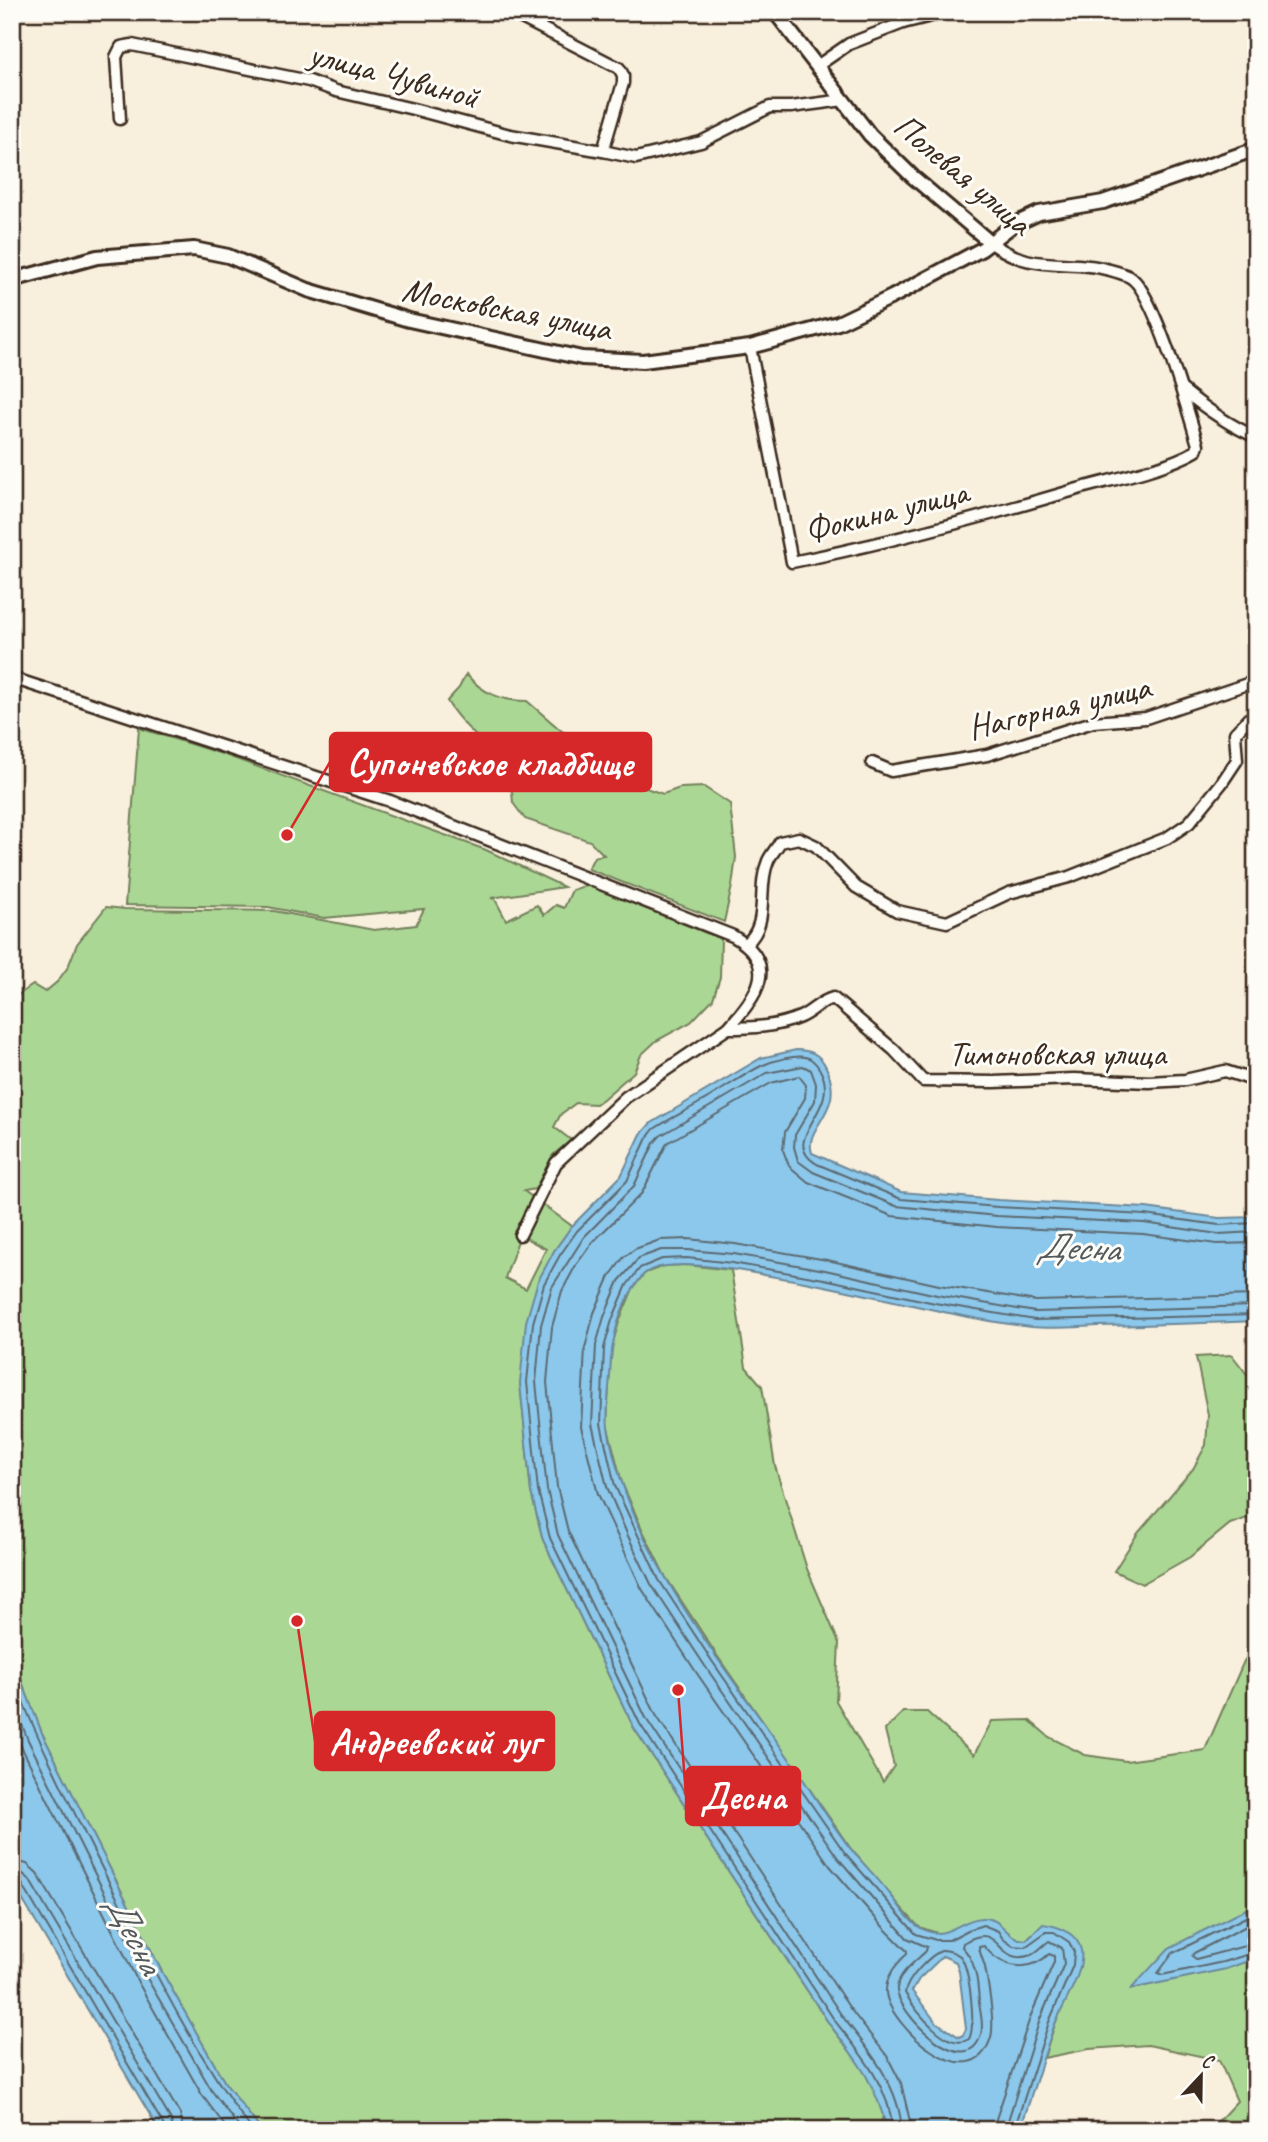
<svg xmlns="http://www.w3.org/2000/svg" width="1268" height="2142" font-family="Caveat,sans-serif">
<rect width="100%" height="100%" fill="#f8efdd"/>
<filter id="ink" filterUnits="userSpaceOnUse"><feTurbulence type="fractalNoise" baseFrequency=".0143" numOctaves="2"/><feDisplacementMap in="SourceGraphic" scale="14" xChannelSelector="R" yChannelSelector="G"/><feConvolveMatrix kernelMatrix="1 2 1 2 8 2 1 2 1" color-interpolation-filters="sRGB"/></filter>
<g filter="url(#ink)">
<g fill="#abd795" stroke="#73805a" stroke-width="2" fill-rule="evenodd">
<path d="M 466,674 C 483,694 502,701 527,701 L 563,732 L 614,749 L 629,760 L 640,786 L 663,794 L 680,788 L 704,787 L 730,804 L 736,857 L 732,886 L 724,922 L 588,869 L 594,857 L 604,855 L 590,841 L 525,819 L 513,803 L 512,791 L 495,779 L 497,758 C 481,740 458,721 447,701 L 459,688 Z"/>
<path d="M 139,728 L 222,754 L 486,850 L 564,887 L 491,898 L 495,899 L 506,920 L 537,905 L 544,915 L 556,905 L 564,908 L 572,890 L 587,885 L 721,939 L 720,977 L 713,999 L 691,1022 L 656,1041 L 641,1055 L 634,1072 L 603,1099 L 596,1104 L 576,1103 L 561,1114 L 554,1127 L 571,1140 L 553,1155 L 535,1189 L 524,1191 L 572,1226 L 554,1251 L 520,1383 L 531,1492 L 543,1540 L 634,1728 L 830,2025 C 847,2048 881,2084 883,2114 C 883,2119 880,2125 878,2130 L 261,2130 L 225,2083 L 162,1972 L 42,1733 L 12,1656 L 12,999 L 33,985 L 45,992 L 57,982 L 68,967 L 77,944 L 106,907 L 125,909 L 274,911 L 374,930 L 416,925 L 424,909 L 324,918 L 268,907 L 125,905 ZM 520,1235 L 546,1249 L 526,1289 L 505,1278 Z"/>
<polygon points="687,1265 731,1270 746,1367 762,1386 775,1466 807,1569 839,1643 836,1701 883,1782 894,1766 885,1730 903,1712 927,1712 974,1755 992,1721 1029,1720 1049,1737 1085,1755 1126,1761 1205,1750 1244,1661 1256,1645 1256,2130 1210,2130 1237,2101 1219,2060 1148,2045 1089,2049 1044,2058 1055,2024 1080,1967 1034,1932 1026,1940 1016,1940 995,1921 965,1923 949,1933 937,1933 919,1927 904,1911 851,1849 718,1657 665,1576 642,1529 622,1483 607,1424 611,1349 619,1322 633,1288 645,1273 664,1266"/>
<polygon points="1232,1355 1256,1386 1256,1515 1230,1524 1190,1557 1142,1584 1114,1571 1138,1533 1193,1469 1206,1445 1208,1415 1196,1357"/>
</g>
<g fill="#8cc8ec" stroke="#6c899a" stroke-width="2" fill-rule="evenodd">
<path d="M 796,1050 C 810,1050 820,1054 826,1067 C 847,1112 803,1125 812,1153 L 901,1192 L 998,1200 L 1146,1208 L 1219,1218 L 1256,1217 L 1256,1321 C 1203,1323 1151,1325 1098,1326 C 1076,1327 1053,1329 1031,1327 C 949,1317 869,1293 788,1279 C 755,1274 674,1255 647,1272 C 643,1274 640,1279 637,1283 C 618,1309 611,1344 610,1375 C 609,1392 606,1411 608,1428 C 629,1553 724,1665 795,1767 C 813,1794 830,1822 850,1848 C 862,1863 877,1877 889,1893 C 898,1903 907,1920 919,1927 C 946,1944 958,1919 982,1918 C 1003,1917 1006,1940 1026,1940 L 1043,1924 C 1059,1926 1077,1933 1081,1950 C 1085,1972 1062,2006 1054,2026 C 1042,2061 1032,2095 1020,2130 L 887,2130 C 875,2082 859,2063 830,2025 L 634,1728 L 543,1540 L 531,1492 L 520,1383 L 526,1322 L 538,1281 L 554,1251 L 572,1226 L 621,1176 L 641,1134 L 650,1124 L 761,1058 ZM 943,1956 L 956,1962 L 959,1971 L 966,2029 L 963,2035 L 959,2037 L 936,2022 L 912,1991 L 919,1979 Z"/>
<polygon points="12,1656 42,1733 162,1972 225,2083 261,2130 159,2130 12,1882"/>
<polygon points="1256,1904 1256,1958 1226,1969 1131,1989 1169,1948"/>
</g>
<g fill="none" stroke-linecap="round" stroke-linejoin="round">
<g stroke="#5b6970" stroke-width="2">
<path d="M 12,1675 C 40,1746 75,1814 109,1882 C 152,1967 194,2053 252,2130"/>
<polyline points="12,1699 28,1740 148,1980 212,2091 241,2130"/>
<polyline points="12,1728 139,1984 202,2095 228,2130"/>
<polyline points="12,1860 27,1864 37,1873 180,2114 183,2130"/>
<polyline points="12,1871 22,1873 29,1879 171,2120 173,2130"/>
<polyline points="12,1880 22,1884 163,2124 164,2130"/>
<polyline points="1256,1912 1173,1953 1158,1973 1162,1975 1223,1962 1256,1952"/>
<polyline points="1256,1921 1194,1953 1192,1956 1196,1959 1256,1943"/>
<path d="M 944,1950 C 950,1951 955,1952 960,1956 C 970,1968 976,2026 969,2039 C 948,2053 915,2010 905,1993 C 907,1979 931,1953 944,1950 Z"/>
<path d="M 893,2130 C 889,2086 861,2054 835,2021 L 640,1724 L 550,1538 L 538,1491 L 527,1382 L 533,1323 L 544,1284 L 560,1255 L 577,1231 L 627,1181 L 647,1138 L 654,1129 C 669,1119 686,1111 701,1102 C 721,1091 741,1076 761,1066 C 772,1061 798,1053 809,1058 C 816,1062 819,1067 822,1074 C 839,1111 777,1140 817,1164 L 901,1199 L 998,1207 L 1145,1215 L 1219,1225 L 1256,1223"/>
<path d="M 902,2130 C 899,2085 869,2050 842,2016 L 647,1720 L 558,1535 L 547,1490 L 536,1382 L 541,1325 L 552,1287 L 584,1237 L 634,1186 L 654,1143 L 660,1136 L 767,1073 L 803,1066 L 811,1070 L 816,1084 L 815,1101 L 795,1135 L 794,1147 L 798,1161 L 813,1172 L 896,1206 L 997,1216 L 1144,1223 L 1218,1234 L 1256,1232"/>
<polyline points="912,2130 901,2083 887,2056 851,2010 656,1715 568,1531 557,1487 547,1382 552,1327 562,1291 576,1265 592,1243 642,1193 667,1143 771,1083 799,1076 806,1085 805,1098 785,1132 783,1150 789,1166 808,1182 892,1216 997,1227 1143,1234 1217,1244 1256,1243"/>
<path d="M 995,2130 L 996,2119 L 1031,2015 L 1054,1962 L 1054,1956 L 1049,1954 C 1029,1974 1001,1968 984,1946 L 979,1947 C 980,1954 983,1960 985,1967 C 988,1983 995,2023 991,2037 C 972,2103 886,2023 886,1991 C 886,1976 897,1963 907,1954 L 907,1951 L 885,1929 L 830,1866 L 696,1672 L 642,1589 L 598,1494 L 581,1427 L 585,1348 L 594,1313 L 610,1276 L 624,1257 L 635,1249 L 660,1240 L 688,1239 L 735,1244 L 827,1260 L 939,1285 L 1036,1301 L 1256,1295"/>
<path d="M 1005,2130 L 1040,2019 L 1064,1964 L 1062,1948 L 1049,1941 C 1043,1945 1038,1952 1031,1955 C 994,1968 1003,1918 963,1943 L 962,1947 C 976,1960 978,1983 979,2002 C 980,2012 984,2025 981,2034 C 967,2085 894,2010 897,1988 C 899,1972 915,1962 926,1951 L 927,1947 L 907,1938 L 838,1858 L 705,1666 L 651,1584 L 628,1536 L 607,1487 L 592,1424 L 596,1345 L 604,1317 L 619,1281 L 639,1258 L 661,1250 L 688,1250 L 734,1254 L 825,1270 L 937,1295 L 1035,1312 L 1256,1306"/>
<polyline points="1014,2130 1049,2022 1073,1965 1074,1952 1069,1942 1054,1932 1046,1932 1025,1947 1013,1946 1003,1939 998,1931 983,1925 968,1930 949,1940 936,1940 916,1934 845,1853 712,1661 659,1580 615,1486 601,1424 604,1348 612,1320 627,1285 640,1268 662,1259 687,1258 732,1263 824,1279 935,1303 1035,1320 1256,1315"/>
</g>
<defs>
<g id="minor">
<polyline points="510,12 619,68 623,75 623,83 603,151 636,158 701,142 770,107 791,107 844,100"/>
<polyline points="903,12 903,23"/>
<polyline points="817,66 849,44 903,23 947,12"/>
<polyline points="120,119 116,57 121,47 132,45 309,81 336,91 413,109 510,135 603,151"/>
<path d="M 750,347 L 792,562 C 889,543 983,517 1078,489 C 1113,479 1165,469 1196,451 L 1198,445 C 1189,414 1154,291 1130,277 C 1120,272 1100,267 1089,266 C 1048,262 1027,268 991,243"/>
<path d="M 1183,390 C 1206,409 1228,425 1256,437"/>
<path d="M 12,678 L 390,801 L 733,936 C 781,964 757,996 728,1028 L 626,1097 L 556,1163 L 520,1235"/>
<polyline points="872,763 891,771 987,755 1093,722 1146,718 1256,681"/>
<path d="M 746,944 C 771,923 756,889 768,861 C 771,854 777,848 780,842 L 799,838 L 816,846 L 856,887 L 897,911 L 947,922 L 1009,893 L 1069,877 L 1167,838 L 1189,823 L 1221,784 L 1237,760 L 1235,733 L 1248,719 L 1256,716"/>
<path d="M 728,1028 C 751,1028 777,1027 800,1017 C 812,1012 820,1001 833,998 L 894,1050 L 923,1081 L 994,1082 L 1074,1079 L 1149,1082 L 1185,1080 L 1225,1071 L 1256,1081"/>
</g>
<g id="tertiary">
<polyline points="775,12 870,135 913,177 991,243"/>
<polyline points="12,280 97,257 194,249 228,256 308,290 409,320 582,358 643,361 750,347 838,323 892,297 982,249 1013,225 1039,213 1103,202 1256,149"/>
</g>
</defs>
<use href="#minor" stroke="#3b2a1e" stroke-width="15"/>
<use href="#tertiary" stroke="#3b2a1e" stroke-width="18"/>
<use href="#minor" stroke="#fdfcf7" stroke-width="10"/>
<use href="#tertiary" stroke="#fdfcf7" stroke-width="12"/>
</g>
</g>
<g text-anchor="middle" dominant-baseline="central" stroke-width="6" stroke-linejoin="round" paint-order="stroke">
<g font-size="35" fill="#3b2a1e" stroke="#fdfcf7">
<text transform="translate(394 75) rotate(15)">улица Чувиной</text>
<text transform="translate(963 174) rotate(40)">Полевая улица</text>
<text transform="translate(507 309) rotate(11)">Московская улица</text>
<text transform="translate(886 511) rotate(-14)">Фокина улица</text>
<text transform="translate(1059 707) rotate(-13)">Нагорная улица</text>
<text x="1057" y="1053">Тимоновская улица</text>
</g>
<g font-size="37" font-style="italic" fill="#53595c" stroke="#fdfcf7">
<text transform="translate(1078 1247) rotate(2)">Десна</text>
<text transform="translate(135 1934) rotate(63)">Десна</text>
</g>
</g>
<path fill="none" stroke="#d62828" stroke-width="2.5" d="M287 835L330 762M297 1621L315 1741M678 1690L686 1796"/>
<g fill="#d62828" stroke="#fdfcf7" stroke-width="2.5">
<circle cx="287" cy="835" r="7"/>
<circle cx="297" cy="1621" r="7"/>
<circle cx="678" cy="1690" r="7"/>
</g>
<g fill="#d62828" stroke="#d62828" stroke-width="2.5">
<rect x="330" y="733" width="321" height="58" rx="7"/>
<rect x="315" y="1712" width="239" height="58" rx="7"/>
<rect x="686" y="1767" width="114" height="58" rx="7"/>
</g>
<g font-size="37" text-anchor="middle" font-weight="bold" fill="#fff">
<text x="490" y="775">Супоневское кладбище</text>
<text x="435" y="1754">Андреевский луг</text>
<text x="743" y="1809">Десна</text>
</g>
<rect width="1268" height="2142" fill="none" stroke="#fdfcf7" stroke-width="42"/>
<rect x="21" y="21" width="1226" height="2100" fill="none" stroke="#3b2a1e" stroke-width="2.5" filter="url(#ink)"/>
<g transform="translate(1201 2076) rotate(22)" stroke="#fdfcf7" stroke-width="5" paint-order="stroke">
<path d="M0-5L12 26L0 18L-12 26Z" fill="#3b2a1e"/>
<text y="-10" font-size="19" font-weight="bold" text-anchor="middle" fill="#3b2a1e">С</text>
</g>
</svg>
